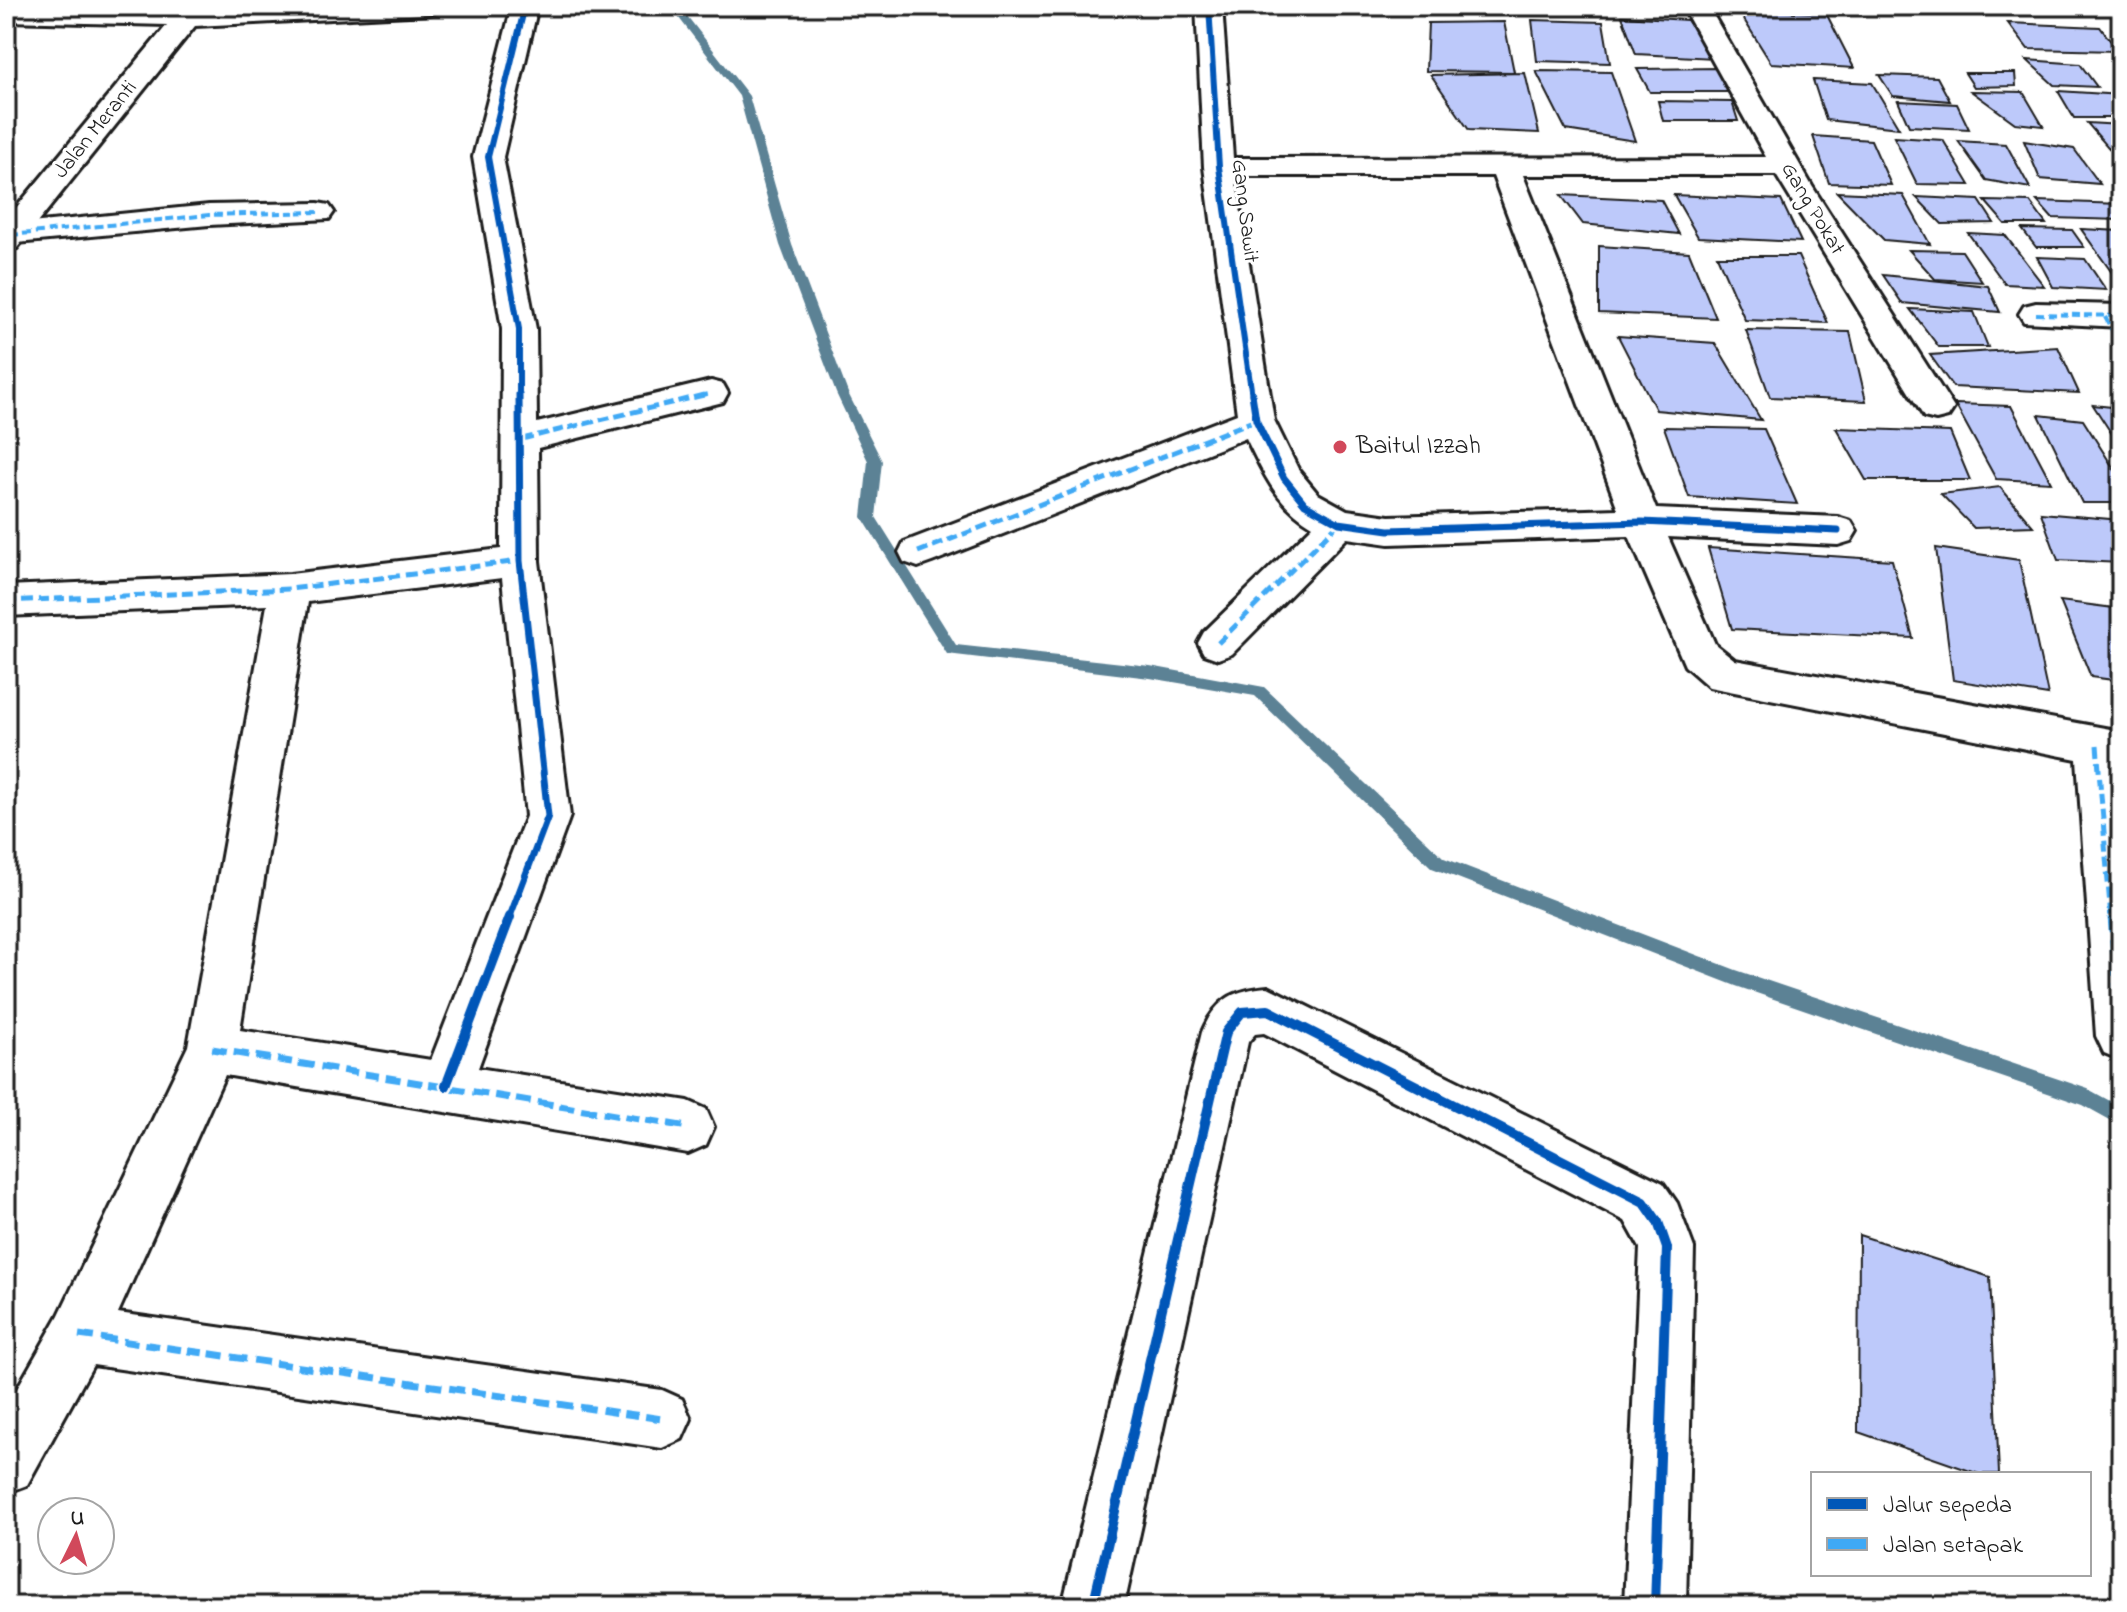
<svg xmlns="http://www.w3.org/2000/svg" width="2127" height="1612" font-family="'Indie Flower',sans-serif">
<rect width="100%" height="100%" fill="#fff"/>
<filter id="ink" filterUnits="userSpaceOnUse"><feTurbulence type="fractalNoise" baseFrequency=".0125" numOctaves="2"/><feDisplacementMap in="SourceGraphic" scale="16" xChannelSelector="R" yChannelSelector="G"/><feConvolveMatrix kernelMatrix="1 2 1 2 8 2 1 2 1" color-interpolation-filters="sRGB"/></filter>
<g filter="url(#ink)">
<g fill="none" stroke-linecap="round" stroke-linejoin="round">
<polygon fill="#5b8295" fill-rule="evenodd" points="675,6 685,6 687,16 749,96 792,245 848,393 882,461 876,517 956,645 1150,666 1264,687 1444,858 1736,970 2088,1089 2121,1107 2121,1126 2083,1105 1736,986 1432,868 1255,696 1150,678 947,654 862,517 868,461 836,393 780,245 739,96 679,18"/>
</g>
<g fill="#bdc9fa" stroke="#1c1c1c" stroke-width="2">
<polygon points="1738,10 1826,13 1854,68 1771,63"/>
<polygon points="1622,16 1687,20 1714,58 1636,54"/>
<polygon points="1532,20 1603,22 1610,63 1537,61"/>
<polygon points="1504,22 1514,72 1426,71 1428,23"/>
<polygon points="2008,23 2100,27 2118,51 2028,49"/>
<polygon points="2027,60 2080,64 2097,87 2054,85"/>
<polygon points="1723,68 1732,92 1650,92 1637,69"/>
<polygon points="1536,71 1611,72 1635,141 1566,130"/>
<polygon points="1525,73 1539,133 1469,130 1431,75"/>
<polygon points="1965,73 2015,73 2016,86 1974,87"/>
<polygon points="1879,75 1937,77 1950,101 1893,96"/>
<polygon points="1813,80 1872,83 1899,128 1826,120"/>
<polygon points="1971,91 2023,92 2043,126 2015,123"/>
<polygon points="2058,91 2121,95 2121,118 2074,118"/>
<polygon points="1658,101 1732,102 1738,121 1663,121"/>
<polygon points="1898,101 1957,104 1969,129 1909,126"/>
<polygon points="2087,123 2121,125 2121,162"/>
<polygon points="1813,136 1871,140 1891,185 1829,183"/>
<polygon points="1894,137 1943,140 1970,185 1917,184"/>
<polygon points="1958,141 2006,144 2030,188 1986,180"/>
<polygon points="2024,141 2074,149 2100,184 2040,179"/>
<polygon points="1837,192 1903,195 1930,244 1884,240"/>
<polygon points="1561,195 1661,200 1679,234 1583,224"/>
<polygon points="1674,195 1781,200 1801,242 1698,237"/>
<polygon points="1916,197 1979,200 1994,223 1942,224"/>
<polygon points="1985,201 2030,202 2046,224 2005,224"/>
<polygon points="2037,201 2121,204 2121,220 2052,218"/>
<polygon points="2022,229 2072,230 2084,247 2036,247"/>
<polygon points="2081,229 2121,231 2121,277 2115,277"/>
<polygon points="1968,233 2005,235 2044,286 2005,284"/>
<polygon points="1599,246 1689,252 1716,318 1599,313"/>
<polygon points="1909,250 1962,251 1982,282 1935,279"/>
<polygon points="1717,256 1798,256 1828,323 1745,320"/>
<polygon points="2037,257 2085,259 2106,290 2053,287"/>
<polygon points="1883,275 1988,286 2000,312 1902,303"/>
<polygon points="1910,309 1974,312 1988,347 1939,347"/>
<polygon points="1746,330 1850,332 1866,401 1770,397"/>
<polygon points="1618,336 1715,343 1761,420 1656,410"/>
<polygon points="2058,347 2079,393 1953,387 1930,355"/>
<polygon points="1955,404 2011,406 2051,482 1996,479"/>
<polygon points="2093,405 2121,408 2121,448"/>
<polygon points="2039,415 2083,420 2121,480 2121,503 2082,503"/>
<polygon points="1664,427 1764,429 1797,504 1689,497"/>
<polygon points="1836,428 1950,432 1970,480 1866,480"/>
<polygon points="2000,487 2033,526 1974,528 1941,494"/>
<polygon points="2041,513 2121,520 2121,563 2058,560"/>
<polygon points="1708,548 1892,560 1913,638 1732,629"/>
<polygon points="1936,548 2019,560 2048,695 1953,680"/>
<polygon points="2060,601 2121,609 2121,681 2091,677"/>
<polygon points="1859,1235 1990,1277 1999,1474 1979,1474 1858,1432"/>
</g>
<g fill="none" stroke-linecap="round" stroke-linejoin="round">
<defs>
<g id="street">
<path d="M 512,6 L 538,6 L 503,157 L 536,329 L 537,423 L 711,381 L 723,384 L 728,393 L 723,402 L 538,448 L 539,561 L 570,816 L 478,1068 L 688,1101 L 706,1109 L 714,1127 L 706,1145 L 688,1153 L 225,1075 L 118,1313 L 662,1390 L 682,1399 L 691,1419 L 682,1439 L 662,1448 L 93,1365 L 27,1485 L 6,1493 L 6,1408 L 59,1315 L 188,1046 L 267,605 L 6,616 L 6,586 L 290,574 L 501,549 L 502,329 L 473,157 ZM 502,578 L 526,816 L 431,1060 L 240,1030 L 308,602 Z"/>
<path d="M 1196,6 L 1222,6 L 1233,158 L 1766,157 L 1682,6 L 1708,6 L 1812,186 L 1954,408 L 1948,417 L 1936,420 L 1924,417 L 1776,175 L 1523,175 L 1656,509 L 1838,517 L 1851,521 L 1857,531 L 1851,541 L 1838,545 L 1668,537 L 1715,644 L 1735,660 L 2121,731 L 2121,1060 L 2104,1053 L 2096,1036 L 2077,759 L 1709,687 L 1685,666 L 1629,536 L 1389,544 L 1347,538 L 1232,654 L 1218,659 L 1204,654 L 1198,643 L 1204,632 L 1313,526 C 1277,505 1263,473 1246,438 L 932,562 L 918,567 L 904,562 L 899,552 L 904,542 L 1237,414 L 1204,167 ZM 1235,176 L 1493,176 L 1618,509 L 1389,516 L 1347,510 L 1318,494 L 1299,471 L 1274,420 Z"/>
<polygon points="318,203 329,205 334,212 329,219 209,225 6,244 6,226 11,225 209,205"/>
<polygon points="2036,303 2121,305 2121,327 2024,322 2019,314 2024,306"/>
<path d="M 1268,987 L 1663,1183 L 1677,1203 L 1694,1248 L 1686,1606 L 1624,1606 L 1640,1248 L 1625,1221 L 1264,1033 L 1255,1034 L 1248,1042 L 1124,1606 L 1062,1606 L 1202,1032 C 1216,999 1233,990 1268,987 Z"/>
</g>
<polygon id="secondary" points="6,6 187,10 441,6 437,12 428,14 195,26 17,248 6,251 6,220 167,25 6,21"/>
</defs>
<use href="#street" stroke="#1c1c1c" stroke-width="6"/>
<use href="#secondary" stroke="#1c1c1c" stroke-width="6"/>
<use href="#street" fill="#fff" fill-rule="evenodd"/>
<use href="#secondary" fill="#fff" fill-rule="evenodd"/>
<g stroke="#3fa9f5" stroke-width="4" stroke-dasharray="8 4" stroke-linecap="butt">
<polyline points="11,235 209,215 318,212"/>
<polyline points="2036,314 2121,316"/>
<polyline points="2105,317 2121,347"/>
<polyline points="700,396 711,393"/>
</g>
<g stroke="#3fa9f5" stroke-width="5" stroke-dasharray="11 5" stroke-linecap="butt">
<polyline points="522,439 708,394"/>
<polyline points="918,552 1256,420"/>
<polyline points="6,601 290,589 520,561"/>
<polyline points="1218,643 1339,523"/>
<polyline points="2097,745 2111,919"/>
</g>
<g stroke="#3fa9f5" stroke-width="7" stroke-dasharray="15 7" stroke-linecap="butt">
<polyline points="2111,917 2121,1036"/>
<polyline points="212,1049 688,1127"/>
<polyline points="79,1335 662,1419"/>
</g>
<defs>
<g id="cycleway-far2">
<polyline points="1209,6 1219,167 1252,396"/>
<polyline points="519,396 519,329 488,157 525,6"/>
</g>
<g id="cycleway-far1">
<polyline points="1252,394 1256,420 1284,478 1305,504 1339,523 1389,530 1642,522 1838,531"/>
<polyline points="509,919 548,816 520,561 519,394"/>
</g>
<g id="cycleway">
<polyline points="446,1086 510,917"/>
<polyline points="1093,1606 1226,1032 1242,1012 1268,1010 1644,1202 1658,1222 1667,1248 1655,1606"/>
</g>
</defs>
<use href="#cycleway-far2" stroke="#fff" stroke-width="9"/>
<use href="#cycleway-far1" stroke="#fff" stroke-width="12"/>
<use href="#cycleway" stroke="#fff" stroke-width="15"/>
<use href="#cycleway-far2" stroke="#0057b8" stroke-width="6"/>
<use href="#cycleway-far1" stroke="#0057b8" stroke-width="7"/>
<use href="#cycleway" stroke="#0057b8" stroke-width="10"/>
</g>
</g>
<circle fill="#d1495b" stroke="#fff" stroke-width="3" cx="1340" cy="447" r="8"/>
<g text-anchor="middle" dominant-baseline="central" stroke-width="6" stroke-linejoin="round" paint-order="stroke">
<g font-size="22" fill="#1c1c1c" stroke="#fff">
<text transform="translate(96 130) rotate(-51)">Jalan Meranti</text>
<text transform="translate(1812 209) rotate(59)">Gang Pokat</text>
<text transform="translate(1244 211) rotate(83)">Gang Sawit</text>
</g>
<g font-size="26" fill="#1c1c1c" stroke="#fff" text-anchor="start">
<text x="1356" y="447">Baitul Izzah</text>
</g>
</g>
<rect width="2127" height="1612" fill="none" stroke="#fff" stroke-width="32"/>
<rect x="16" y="16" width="2095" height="1580" fill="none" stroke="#1c1c1c" stroke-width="3" filter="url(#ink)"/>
<rect x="1811" y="1472" width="280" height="104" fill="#ffffff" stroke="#a4a4a4" stroke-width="2"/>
<rect x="1827" y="1498" width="40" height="12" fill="#0057b8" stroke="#a4a4a4" stroke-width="2"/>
<text x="1883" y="1512" font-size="24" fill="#1c1c1c">Jalur sepeda</text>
<rect x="1827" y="1538" width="40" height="12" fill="#3fa9f5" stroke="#a4a4a4" stroke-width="2"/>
<text x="1883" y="1552" font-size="24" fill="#1c1c1c">Jalan setapak</text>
<g transform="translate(76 1536) rotate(5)"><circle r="38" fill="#ffffff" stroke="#a4a4a4" stroke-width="2"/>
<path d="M0-6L14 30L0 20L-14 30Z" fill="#d1495b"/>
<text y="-12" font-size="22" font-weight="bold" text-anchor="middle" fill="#1c1c1c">U</text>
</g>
</svg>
